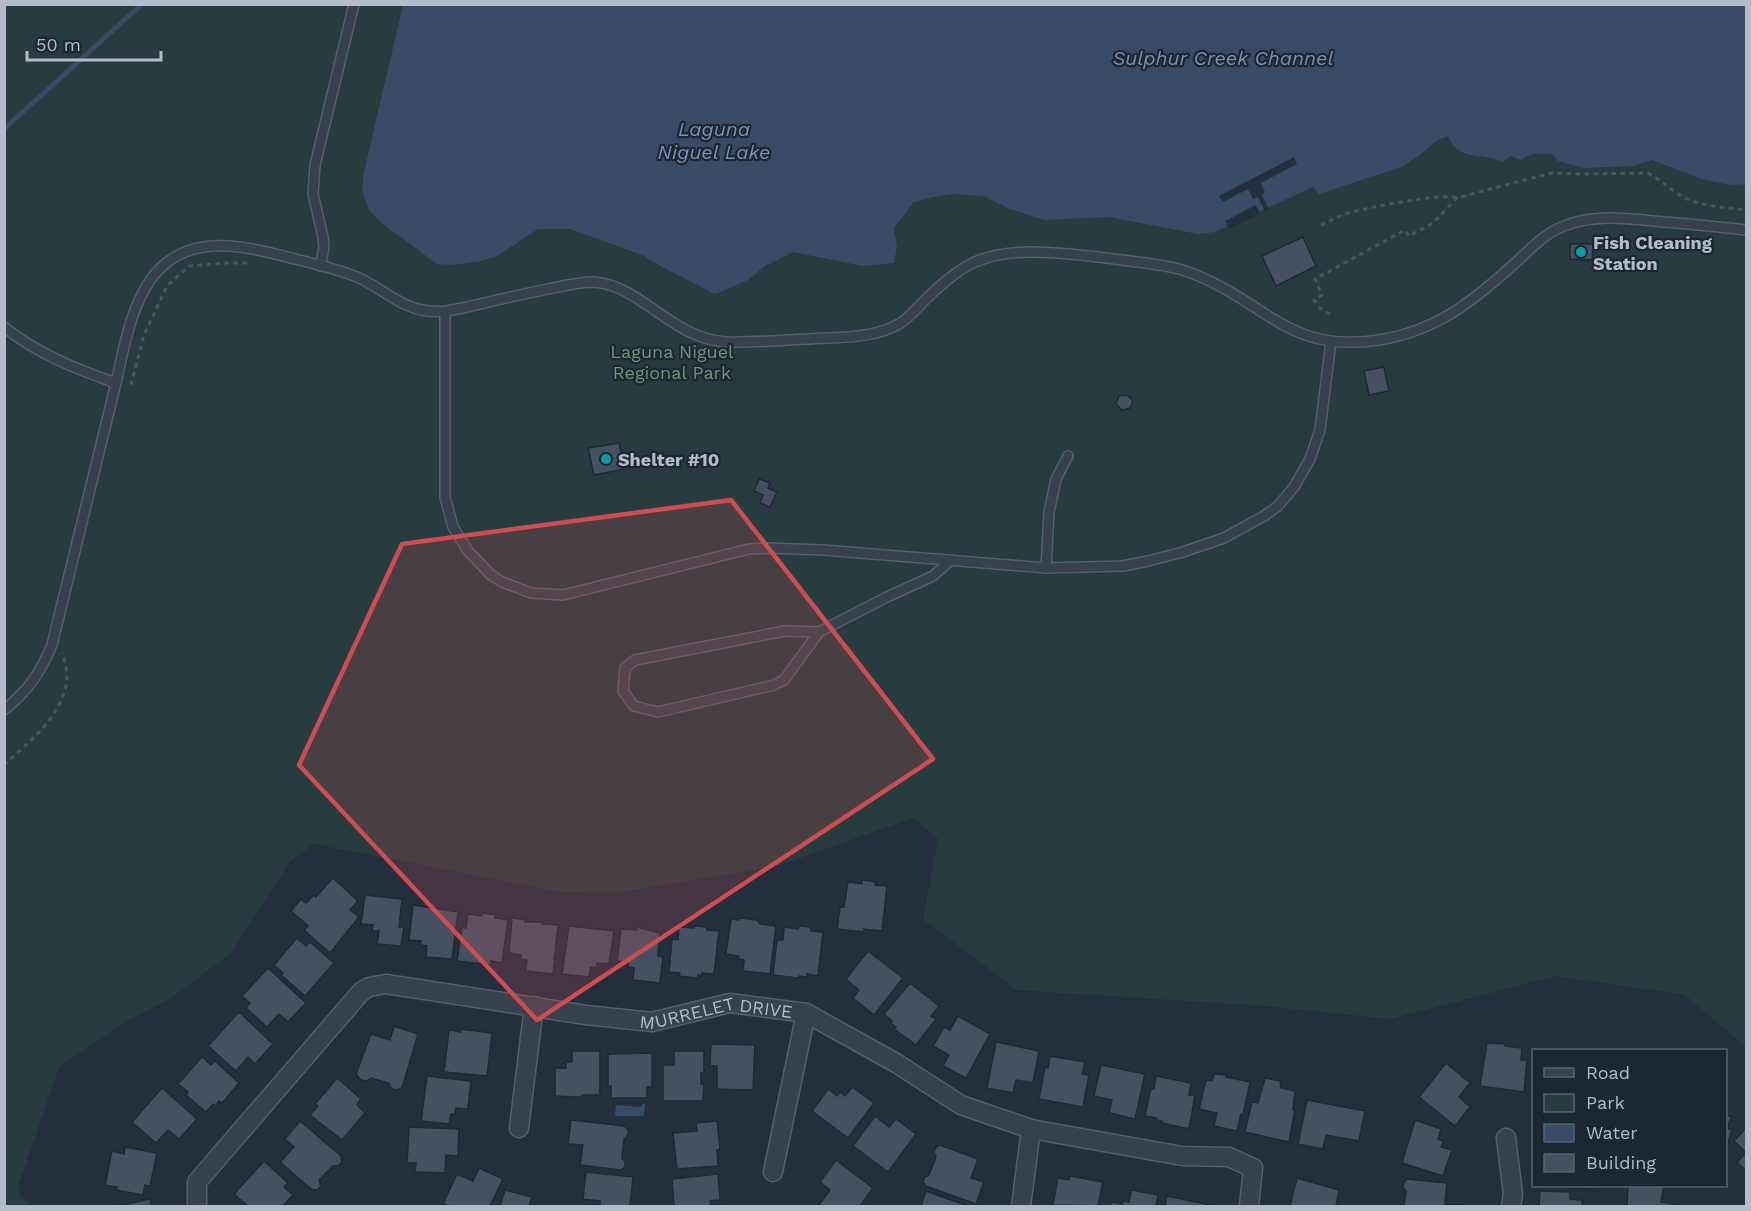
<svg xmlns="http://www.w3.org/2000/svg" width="1751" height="1211" font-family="'Work Sans',sans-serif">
<rect width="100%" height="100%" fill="#242f3e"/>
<polygon fill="#263c3f" points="5,5 1746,5 1746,1047 1685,995 1556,976 1390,1019 1266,1006 1016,990 923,919 938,839 913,818 777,866 615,893 560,892 314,844 290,862 231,953 171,998 126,1022 59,1067 17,1190 30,1206 5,1206"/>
<g fill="#394c67">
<path d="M 403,5 L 1746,5 L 1746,184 L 1731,185 L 1701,179 L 1652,160 L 1633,166 L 1583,168 L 1558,161 L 1552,154 L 1532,154 L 1520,160 L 1511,156 L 1502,162 C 1489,154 1468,159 1456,148 C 1453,146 1450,139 1448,136 L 1434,142 L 1426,150 L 1404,166 L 1319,194 L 1313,187 L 1215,232 L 1198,234 L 1109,217 L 1044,220 L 1010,209 L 983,196 L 953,194 L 933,197 L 914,202 L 894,228 L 897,246 L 894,263 L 863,266 L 793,252 L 765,266 L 748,280 L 715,294 L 664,268 L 642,255 L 570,229 L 538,229 L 497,256 L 482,261 L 451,265 L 437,264 L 379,221 L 370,211 L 362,192 L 364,172 Z"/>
<polygon points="642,1104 645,1104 644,1116 615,1116 616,1105 641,1107"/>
</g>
<g fill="#242f3e">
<polygon points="1294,157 1297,164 1261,183 1265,192 1262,195 1269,209 1265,211 1258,197 1253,199 1248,189 1223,202 1219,196"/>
<polygon points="1256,205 1260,214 1229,229 1225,221"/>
</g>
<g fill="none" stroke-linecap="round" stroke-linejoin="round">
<polyline stroke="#394c67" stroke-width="5" points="4,129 142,4"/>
</g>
<g fill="#455162" stroke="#1f2835" stroke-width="1.5">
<polygon points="1303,237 1316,266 1276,286 1262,256"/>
<polygon points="1570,244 1593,244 1592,260 1570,259"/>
<polygon points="1384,367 1389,391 1369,395 1364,371"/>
<polygon points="1127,395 1133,401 1130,408 1122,410 1116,404 1119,396"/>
<polygon points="619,443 624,469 594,475 588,448"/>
<polygon points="759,479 770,483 768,488 777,492 770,507 760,503 763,495 754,491"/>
<polygon points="333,878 358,901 350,910 359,917 330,953 304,930 308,926 291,911 301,899 306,903 314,895 316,897"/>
<polygon points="862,880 876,882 875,885 887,886 882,931 864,929 864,932 837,929 840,907 844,907 848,882 862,884"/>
<polygon points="365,895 402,899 399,927 404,927 401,946 377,944 379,931 372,931 373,925 361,924"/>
<polygon points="413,905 458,912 452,959 426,957 427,946 420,945 421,941 409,940"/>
<polygon points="482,913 496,915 495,918 508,920 502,963 491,961 491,965 457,961 462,927 466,928 468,914 482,916"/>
<polygon points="512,918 526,920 525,922 543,922 543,924 558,925 553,974 526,971 527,960 521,959 521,955 509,953"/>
<polygon points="740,918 757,920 760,924 776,926 770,974 743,971 744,960 738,959 739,956 726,954 731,919 739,920"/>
<polygon points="569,926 614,931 609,964 597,963 596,968 591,967 589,977 562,974"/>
<polygon points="694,926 707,927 707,930 719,931 714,974 702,973 702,976 698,975 698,978 679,976 680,973 669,972 672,939 678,940 679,927 694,928"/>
<polygon points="799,926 811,927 811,931 823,932 818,976 807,974 807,977 799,976 798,978 773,975 777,940 783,940 784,927 798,929"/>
<polygon points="637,927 660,933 658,956 663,957 660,983 633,980 634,968 628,967 628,962 617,961 621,929 637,930"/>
<polygon points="297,938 306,946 310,942 334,963 305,996 281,975 283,973 274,965"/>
<polygon points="868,951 903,978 874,1015 853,998 859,990 846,979"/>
<polygon points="268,968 306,1003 288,1022 279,1014 267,1027 246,1008 250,1003 242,996"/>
<polygon points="910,983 939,1006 931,1016 936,1019 916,1045 894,1029 896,1027 891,1023 892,1021 884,1014"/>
<polygon points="239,1012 273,1044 255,1064 248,1057 236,1071 208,1046"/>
<polygon points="958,1016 990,1034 966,1078 943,1066 949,1055 933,1046 944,1027 950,1030"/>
<polygon points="394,1026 418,1034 402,1088 396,1090 391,1088 389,1083 371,1078 367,1081 361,1080 356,1074 371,1034 390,1040"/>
<polygon points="461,1029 492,1033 487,1076 444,1072 449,1030 461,1032"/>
<polygon points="996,1042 1039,1051 1033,1083 1016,1080 1013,1093 987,1088"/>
<polygon points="1487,1043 1505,1044 1505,1046 1522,1048 1521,1060 1527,1060 1524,1092 1480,1086"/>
<polygon points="711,1044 755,1045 753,1090 717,1089 717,1066 710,1066"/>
<polygon points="572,1051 600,1051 600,1095 583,1095 581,1097 574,1097 555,1096 555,1068 566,1068 566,1062 572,1062"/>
<polygon points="674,1051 704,1051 704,1073 701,1073 701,1084 704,1084 703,1101 663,1101 663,1065 674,1065"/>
<polygon points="652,1053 652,1087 647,1087 647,1098 611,1098 611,1086 608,1086 608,1054"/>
<polygon points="1050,1056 1085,1062 1082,1074 1089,1075 1083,1107 1039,1099 1045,1067 1048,1068"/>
<polygon points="202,1057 211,1065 215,1061 239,1083 222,1103 219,1101 215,1106 213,1104 206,1112 186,1095 188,1092 178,1084"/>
<polygon points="1446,1063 1470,1083 1459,1097 1470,1107 1455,1126 1419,1097"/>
<polygon points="1101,1065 1145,1074 1135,1119 1109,1113 1112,1100 1094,1096"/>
<polygon points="1214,1074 1227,1075 1226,1077 1250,1082 1243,1115 1241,1114 1237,1131 1214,1126 1217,1113 1199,1109 1206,1080 1212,1081"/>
<polygon points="427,1076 471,1081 468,1109 456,1108 455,1114 451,1114 449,1124 421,1121"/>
<polygon points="1156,1076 1191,1083 1189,1095 1195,1096 1189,1129 1162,1123 1162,1121 1156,1120 1156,1118 1145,1116 1151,1088 1154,1089"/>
<polygon points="337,1078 361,1099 357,1105 365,1113 342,1140 310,1115 318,1106 315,1104"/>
<polygon points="1265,1078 1280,1081 1281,1088 1295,1091 1293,1110 1295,1110 1289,1142 1245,1132 1252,1102 1258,1103"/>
<polygon points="852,1087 874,1103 848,1138 812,1111 828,1089 837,1096 840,1092 845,1096"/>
<polygon points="162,1088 197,1119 179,1139 168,1130 156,1143 132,1122"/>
<polygon points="1307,1100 1365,1111 1359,1141 1326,1135 1323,1149 1298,1144"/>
<polygon points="1726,1114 1731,1117 1727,1128 1732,1130 1726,1148"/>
<polygon points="875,1116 889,1127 896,1119 916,1134 888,1172 853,1146"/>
<polygon points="571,1120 625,1126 628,1130 628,1135 624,1139 622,1158 625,1162 625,1167 621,1170 580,1165 583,1145 568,1144"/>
<polygon points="1415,1120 1441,1129 1438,1139 1443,1141 1441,1147 1452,1150 1443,1176 1402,1163"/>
<polygon points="300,1121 341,1156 342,1162 338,1166 333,1166 319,1180 321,1186 317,1190 311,1189 280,1162 294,1147 285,1139"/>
<polygon points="717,1121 720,1149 717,1150 718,1166 677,1169 673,1133 697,1131 696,1123"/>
<polygon points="409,1127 459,1129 458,1156 446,1155 445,1173 415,1172 416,1163 407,1163"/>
<polygon points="1746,1128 1746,1171 1737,1162 1746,1153 1734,1141"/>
<polygon points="940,1145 978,1159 971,1178 984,1182 976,1204 926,1186 923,1182 925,1177 929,1175 936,1157 934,1152 936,1147"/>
<polygon points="125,1147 157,1153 150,1186 145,1185 143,1195 116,1190 117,1187 105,1185 112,1151 124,1154"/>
<polygon points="836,1160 873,1188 860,1206 821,1206 819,1205 830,1190 820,1182"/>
<polygon points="264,1161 288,1183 284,1187 293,1195 283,1206 248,1206 234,1194"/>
<polygon points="479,1168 503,1179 490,1206 449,1206 443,1204 457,1174 473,1181"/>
<polygon points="586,1172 633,1177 630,1206 597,1206 600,1205 600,1201 583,1199"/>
<polygon points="718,1174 720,1200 710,1201 711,1206 674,1206 672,1179"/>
<polygon points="1070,1176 1103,1182 1098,1206 1053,1205 1058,1178 1069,1180"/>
<polygon points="1297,1178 1339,1190 1336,1206 1290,1206"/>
<polygon points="1407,1179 1447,1183 1445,1204 1459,1205 1459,1206 1404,1206 1406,1191 1403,1187 1404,1182"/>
<polygon points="1553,1186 1596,1186 1596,1189 1553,1187"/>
<polygon points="1628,1186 1664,1186 1661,1202 1673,1204 1673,1206 1627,1206"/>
<polygon points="505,1190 532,1197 529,1206 500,1206"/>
<polygon points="1131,1190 1158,1195 1156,1206 1110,1206 1111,1202 1122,1204 1123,1201 1129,1202"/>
<polygon points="926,1191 968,1206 921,1206"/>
<polygon points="1540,1191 1570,1192 1570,1199 1582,1200 1582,1206 1539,1206"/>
<polygon points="1167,1196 1210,1205 1210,1206 1165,1206"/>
<polygon points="150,1199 151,1206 117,1206"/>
</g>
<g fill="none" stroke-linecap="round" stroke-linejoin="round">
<defs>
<g id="service">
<polyline points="320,266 324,248 323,237 313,194 315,165 354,4"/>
<polyline points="445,312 445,497 453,527 468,551 491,575 502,582 531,593 563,595 749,549 768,548 823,550 1046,568 1123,566 1148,561 1183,552 1224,538 1264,516 1278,506 1294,487 1310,459 1320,430 1331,341"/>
<path d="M 4,327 C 38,354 76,369 116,383 C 124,348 130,309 151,279 C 187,230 245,246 295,259 C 316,264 337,269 357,277 C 379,286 397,305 422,310 C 441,314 458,309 476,305 C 500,299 524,294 548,289 C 563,286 579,282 594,282 C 643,286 670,338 726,342 C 753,343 781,340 809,339 C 837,337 873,339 899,324 C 909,318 917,308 926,299 C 960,266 981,252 1031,252 C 1061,252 1092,256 1122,260 C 1146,263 1171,265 1194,274 C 1267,303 1289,354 1379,340 C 1436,331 1472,302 1513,265 C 1530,250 1543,234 1564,226 C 1596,213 1631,219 1664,222 C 1692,224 1719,227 1746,230"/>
<polyline points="1046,568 1049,512 1056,479 1068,456"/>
<polyline points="819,632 784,680 774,685 658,712 634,706 623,691 625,668 635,660 785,631 819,632 887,597 933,576 950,561"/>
<path d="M 4,710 C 29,690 40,673 52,645 L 116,383"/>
</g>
<g id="minor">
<polyline points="519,1128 534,1006"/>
<polyline points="1506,1138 1513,1194 1511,1206"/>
<polyline points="773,1172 806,1013"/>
<path id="s1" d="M 197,1206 L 197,1182 L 361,992 L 369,987 L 386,984 L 586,1015 L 652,1022 L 730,1003 L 806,1013 L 896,1063 L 961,1105 L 1031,1129 L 1182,1156 L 1229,1157 L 1253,1168 L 1249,1206"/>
<polyline points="1021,1206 1031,1129"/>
</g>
</defs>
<use href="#service" stroke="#565f6c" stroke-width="12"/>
<use href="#minor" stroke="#565f6c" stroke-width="21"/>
<g stroke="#44595c" stroke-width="3" stroke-dasharray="4.5 4.5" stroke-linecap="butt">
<path d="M 1321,225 C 1328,222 1335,218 1342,215 C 1358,209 1445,192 1457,198"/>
<path d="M 1330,314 L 1320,308 L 1314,300 L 1322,295 L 1315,279 L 1405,230 L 1409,236 L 1433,223 L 1457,198 L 1517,182 L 1552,173 L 1581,174 L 1647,173 C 1659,178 1667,187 1678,194 C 1697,207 1725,207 1746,210"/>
<polyline points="131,385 144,335 167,286 189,266 227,263 248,263"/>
<path d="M 4,765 C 29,742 62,717 67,680 C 68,672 64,661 63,653"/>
</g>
<use href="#service" stroke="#38414e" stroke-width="9"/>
<use href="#minor" stroke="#38414e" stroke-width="18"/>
</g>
<path fill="#ce4d50" fill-opacity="0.2" stroke="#ce4d50" stroke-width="4.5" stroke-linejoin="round" d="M 731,500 L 933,759 L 537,1020 L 299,765 L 402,544 Z"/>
<g fill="#0f9aa8" stroke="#1d2633" stroke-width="2">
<circle cx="1581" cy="252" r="6"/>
<circle cx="606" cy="459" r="6"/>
</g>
<g text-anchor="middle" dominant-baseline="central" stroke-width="4.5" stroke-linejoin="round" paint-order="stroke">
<g font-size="18" font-weight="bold" fill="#b4bcc9" stroke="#1d2633" text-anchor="start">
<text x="1593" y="242">Fish Cleaning<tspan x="1593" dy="21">Station</tspan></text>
<text x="618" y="459">Shelter #10</text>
</g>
<g font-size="18" fill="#6b9a76" stroke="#1d2633">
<text x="672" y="351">Laguna Niguel<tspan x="672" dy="21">Regional Park</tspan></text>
</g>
<g font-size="18" fill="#b4bcc9" stroke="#1d2633">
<text stroke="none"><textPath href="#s1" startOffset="636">MURRELET DRIVE</textPath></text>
</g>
<g font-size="20" font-style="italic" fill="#7c92b1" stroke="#1d2633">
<text x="1223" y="58">Sulphur Creek Channel</text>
<text x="714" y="129">Laguna<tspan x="714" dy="23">Niguel Lake</tspan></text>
</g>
</g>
<rect width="1751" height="1211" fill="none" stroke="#b4bcc9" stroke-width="12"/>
<rect x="1532" y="1049" width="195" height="138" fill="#1d2633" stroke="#59626f" stroke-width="1.5"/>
<rect x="1544" y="1068" width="30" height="9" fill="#38414e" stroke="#59626f" stroke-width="1.5"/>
<text x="1586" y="1079" font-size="18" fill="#b4bcc9">Road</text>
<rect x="1544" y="1094" width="30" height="18" fill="#263c3f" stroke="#59626f" stroke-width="1.5"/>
<text x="1586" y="1109" font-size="18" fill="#b4bcc9">Park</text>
<rect x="1544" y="1124" width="30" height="18" fill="#394c67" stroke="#59626f" stroke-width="1.5"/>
<text x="1586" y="1139" font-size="18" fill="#b4bcc9">Water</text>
<rect x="1544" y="1154" width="30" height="18" fill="#455162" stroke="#59626f" stroke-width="1.5"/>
<text x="1586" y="1169" font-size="18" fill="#b4bcc9">Building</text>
<path d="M27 51v9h134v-9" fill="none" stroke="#b4bcc9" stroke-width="3"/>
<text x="36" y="51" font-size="18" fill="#b4bcc9" stroke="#1d2633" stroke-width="4.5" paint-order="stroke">50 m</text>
</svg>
